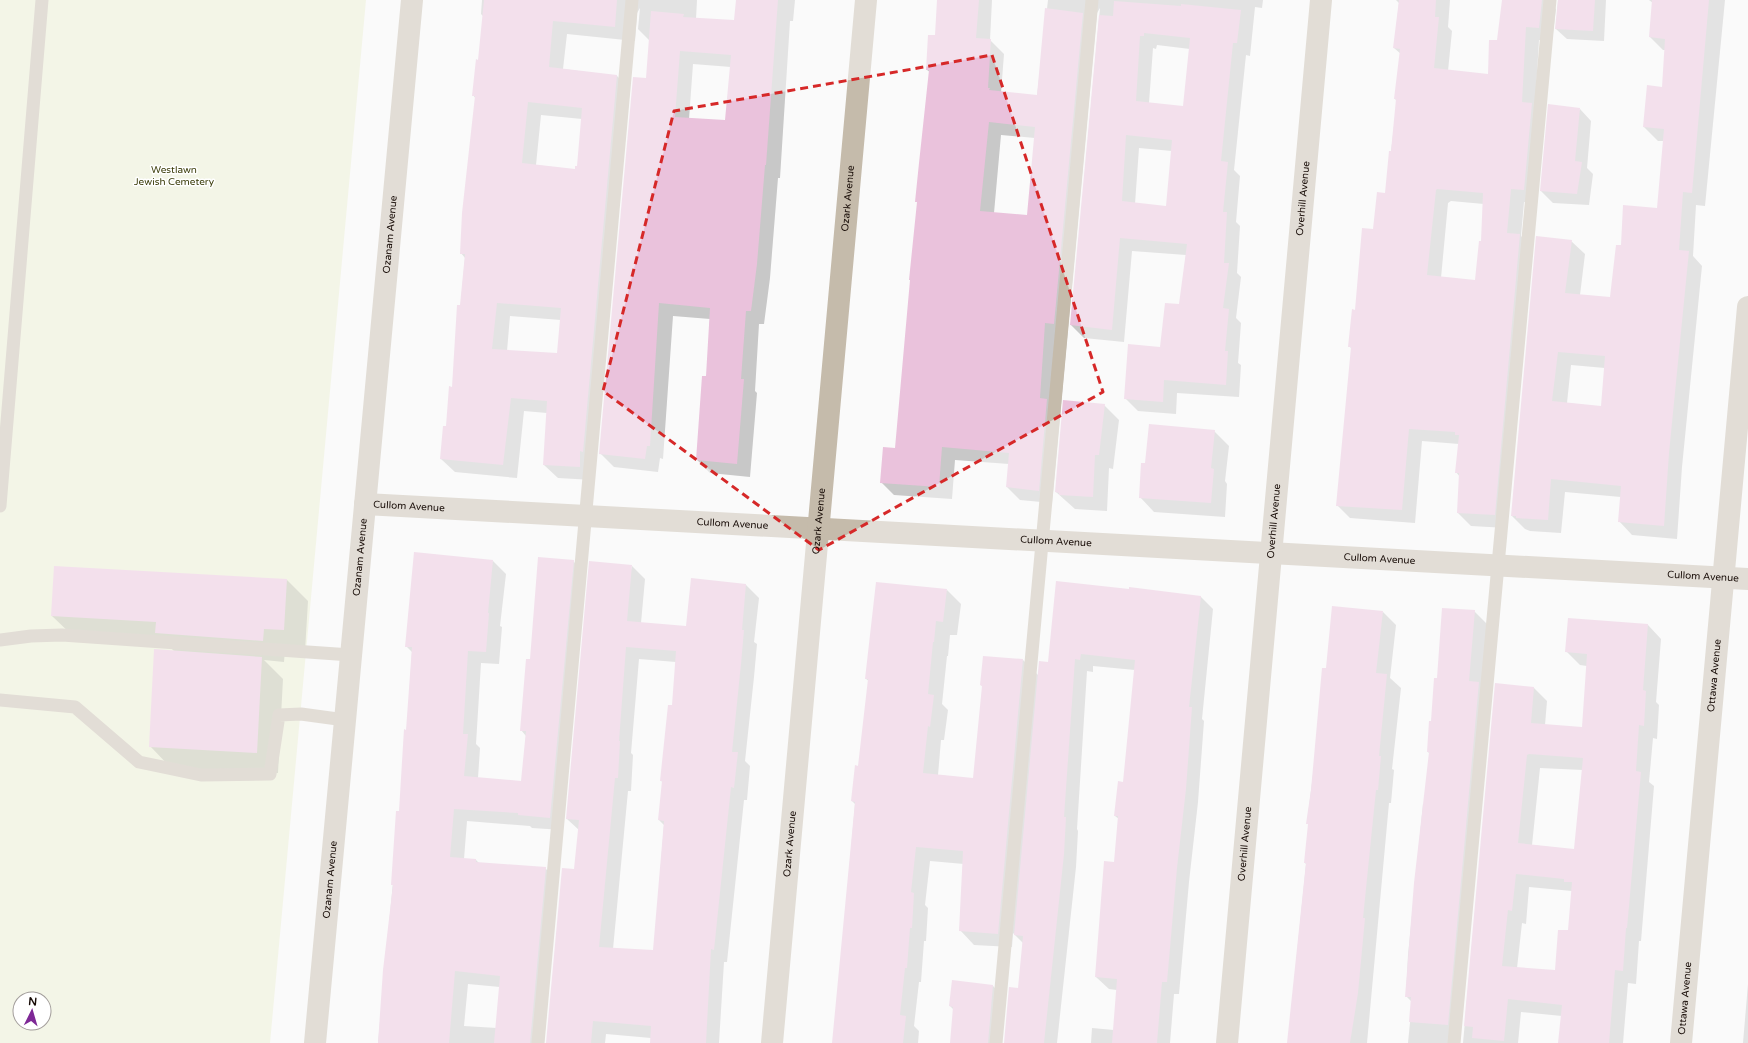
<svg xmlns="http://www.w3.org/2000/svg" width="1748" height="1043" font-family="'Varela Round',sans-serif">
<rect width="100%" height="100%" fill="#fafafa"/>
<path fill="#ecefd1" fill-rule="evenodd" d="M 0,0 L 366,0 L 270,1043 L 0,1043 ZM 20,999 L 44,999 L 44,1023 L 20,1023 Z"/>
<g fill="#0003" fill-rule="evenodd">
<path d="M 482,0 L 697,0 L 696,19 L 735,21 L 737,0 L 795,0 L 793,21 L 790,21 L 780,178 L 778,178 L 770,278 L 764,324 L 759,324 L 755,391 L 757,393 L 750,477 L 710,473 L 697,460 L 707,377 L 710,319 L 673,316 L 663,459 L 660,458 L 658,472 L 614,467 L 600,453 L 647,79 L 650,41 L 638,29 L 640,8 L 637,13 L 635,41 L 567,34 L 563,69 L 617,76 L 630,89 L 593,480 L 558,478 L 544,465 L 547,413 L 524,411 L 517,478 L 455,472 L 441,459 L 453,388 L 465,258 L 461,253 L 476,99 L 473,95 L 479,61 L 483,16 L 481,14 ZM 693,64 L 731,67 L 726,121 L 689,119 ZM 541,115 L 582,119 L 578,167 L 576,170 L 536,165 ZM 510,316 L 561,320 L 558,354 L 507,351 Z"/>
<path d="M 938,0 L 992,0 L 990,40 L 1004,54 L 1001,93 L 1037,96 L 1048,0 L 1263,0 L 1262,8 L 1255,7 L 1250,56 L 1246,55 L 1234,170 L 1240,176 L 1236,222 L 1240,226 L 1237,273 L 1241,277 L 1236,318 L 1241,323 L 1238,363 L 1241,365 L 1239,397 L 1177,393 L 1176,414 L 1138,411 L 1125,398 L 1161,348 L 1180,305 L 1186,255 L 1132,251 L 1124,342 L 1084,338 L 1071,325 L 1100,8 L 1097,13 L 1052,503 L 1020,500 L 1007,487 L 1009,464 L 955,460 L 952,499 L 894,495 L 881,482 L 896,449 L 918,203 L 916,201 L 930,72 L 927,70 L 936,36 ZM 1157,45 L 1190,49 L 1184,107 L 1149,103 L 1153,48 L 1156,49 ZM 1001,135 L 1035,138 L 1028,217 L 994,213 ZM 1139,148 L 1172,151 L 1167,207 L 1135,204 Z"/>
<path d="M 1396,0 L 1450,0 L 1448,27 L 1452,31 L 1448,71 L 1489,75 L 1498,41 L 1503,0 L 1547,0 L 1556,9 L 1552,41 L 1539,40 L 1535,107 L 1537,203 L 1524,202 L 1521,236 L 1533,248 L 1507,528 L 1471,526 L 1458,513 L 1460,477 L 1456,472 L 1459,444 L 1422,441 L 1415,523 L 1350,518 L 1337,505 L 1352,349 L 1349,346 L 1374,230 L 1386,194 L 1397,101 L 1395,99 L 1401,54 L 1394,48 L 1399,3 ZM 1451,201 L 1484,204 L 1482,242 L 1476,281 L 1441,278 L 1448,203 Z"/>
<polygon points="1558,0 1606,0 1604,41 1567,39 1556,29"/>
<path d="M 1649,0 L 1725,0 L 1705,206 L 1696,205 L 1693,256 L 1702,266 L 1682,467 L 1677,539 L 1632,535 L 1619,521 L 1621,497 L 1565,492 L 1561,533 L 1530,531 L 1525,529 L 1512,516 L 1571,241 L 1585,254 L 1580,295 L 1611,298 L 1622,246 L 1658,209 L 1664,141 L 1658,141 L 1644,127 L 1663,88 L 1666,50 L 1663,50 L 1650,37 L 1653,3 ZM 1571,365 L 1605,368 L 1602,407 L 1567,403 Z"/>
<polygon points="1580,109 1591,121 1587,168 1593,174 1589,205 1553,203 1541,191"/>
<polygon points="1104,405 1119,420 1113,469 1109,468 1107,511 1075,509 1056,492"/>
<polygon points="1214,431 1229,446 1225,481 1227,484 1225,517 1154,512 1140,497"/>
<path d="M 493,561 L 506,574 L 500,626 L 502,627 L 499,664 L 481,663 L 476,744 L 480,748 L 478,778 L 522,782 L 526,736 L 521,730 L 531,660 L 573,561 L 586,574 L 563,830 L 532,828 L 530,826 L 467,821 L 464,859 L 476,860 L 479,863 L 545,868 L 558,881 L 544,1043 L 378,1043 L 407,731 L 412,652 L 406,646 ZM 468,984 L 500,987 L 497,1028 L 464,1026 Z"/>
<path d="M 632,566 L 645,579 L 641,623 L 686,627 L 746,585 L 759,598 L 754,642 L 757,644 L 754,677 L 745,761 L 750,766 L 747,800 L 744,800 L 727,962 L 724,962 L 719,1043 L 651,1043 L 651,1038 L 606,1034 L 605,1043 L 547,1043 L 575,870 L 579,830 L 567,819 ZM 639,659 L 676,662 L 673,706 L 661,781 L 663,782 L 659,820 L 664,825 L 654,952 L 613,949 L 628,791 L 631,791 L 633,755 L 631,753 Z"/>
<polygon points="287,580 308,601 305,651 285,650 284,662 264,660 283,679 278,773 171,768 150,746 175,652 165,642 74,637 52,616"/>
<polygon points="947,590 961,604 957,635 950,635 948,656 947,656 942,704 948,710 944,740 941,740 938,775 974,779 983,687 981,685 1023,660 1039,676 1049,663 1200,596 1213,609 1202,719 1204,721 1198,802 1189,882 1179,994 1174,994 1170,1043 1091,1043 1092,1028 1114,1030 1117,990 1109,989 1096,977 1115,863 1119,819 1115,816 1124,783 1135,670 1093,666 1093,672 1087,671 1077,829 1078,831 1076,867 1057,1043 1005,1043 1019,989 1023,943 1013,933 1012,947 974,945 960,930 964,864 930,861 925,905 928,908 926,941 924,941 921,982 919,982 914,1026 919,1031 918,1043 834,1043 855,804 852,801 859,767 869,681 866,679"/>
<polygon points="1474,611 1488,625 1460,1043 1408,1043 1412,1002 1406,996 1408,955 1423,804 1424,804 1430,754 1428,752 1438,679"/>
<polygon points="1383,612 1396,625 1390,678 1401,688 1392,769 1394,770 1391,803 1389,803 1367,1043 1288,1043 1306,864 1305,863 1309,825 1307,823 1326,669"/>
<path d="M 1648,625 L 1661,639 L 1656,702 L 1659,705 L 1657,739 L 1653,738 L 1649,782 L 1654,786 L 1641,941 L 1639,941 L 1636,984 L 1628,983 L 1623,1043 L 1559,1043 L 1562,1016 L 1521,1012 L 1518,1043 L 1463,1043 L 1496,684 L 1534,688 L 1547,701 L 1545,725 L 1583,728 L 1587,666 L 1580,665 L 1567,652 ZM 1540,768 L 1583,770 L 1575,850 L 1532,845 ZM 1529,887 L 1572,891 L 1569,932 L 1556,971 L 1517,968 L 1522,923 L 1526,924 Z"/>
<polygon points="1748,984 1748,1043 1743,1043"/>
<polygon points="993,986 1005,998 1001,1043 951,1043 954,1010 950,1006"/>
</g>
<g fill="#eac2dc" fill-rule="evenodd">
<path d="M 484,0 L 617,0 L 615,27 L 553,21 L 549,67 L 617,75 L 583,452 L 580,451 L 580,467 L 543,465 L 547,401 L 511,398 L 503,465 L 440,459 L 443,426 L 446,426 L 449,386 L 452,387 L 457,305 L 460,305 L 465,254 L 460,254 L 462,213 L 475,96 L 472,96 L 476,59 L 478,60 ZM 528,102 L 582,108 L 577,166 L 575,166 L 575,169 L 522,163 ZM 497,303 L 561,308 L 557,353 L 492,349 Z"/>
<path d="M 736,0 L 778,0 L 766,165 L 765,165 L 757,264 L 751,311 L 746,311 L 741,379 L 744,379 L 737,464 L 696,460 L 702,376 L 706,376 L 710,308 L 659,303 L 650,446 L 647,446 L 645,459 L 599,454 L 633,77 L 646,78 L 651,11 L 684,14 L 683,17 L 734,20 ZM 680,51 L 731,55 L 725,120 L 675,117 Z"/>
<path d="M 937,0 L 979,0 L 976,38 L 991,39 L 988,88 L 990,88 L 989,90 L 1037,95 L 1045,8 L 1083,13 L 1054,324 L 1045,323 L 1040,398 L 1047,399 L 1039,491 L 1006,487 L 1009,453 L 942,447 L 939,487 L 880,483 L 883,447 L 895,448 L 910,280 L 909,280 L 917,202 L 915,202 L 919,163 L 929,70 L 926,70 L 928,35 L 935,35 ZM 989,122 L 1035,127 L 1027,215 L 980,211 Z"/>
<path d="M 1399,0 L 1436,0 L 1435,17 L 1439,17 L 1434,68 L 1488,74 L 1489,40 L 1497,40 L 1502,0 L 1542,0 L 1539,28 L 1526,27 L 1522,102 L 1532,103 L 1524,190 L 1511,189 L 1507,233 L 1520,234 L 1495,515 L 1457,513 L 1459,473 L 1455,473 L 1459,435 L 1455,435 L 1455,432 L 1409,429 L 1402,510 L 1336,506 L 1351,347 L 1348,347 L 1352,309 L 1355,310 L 1362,228 L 1373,229 L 1377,192 L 1385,193 L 1389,151 L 1391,151 L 1396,99 L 1394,99 L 1400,49 L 1393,48 ZM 1437,189 L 1483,193 L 1481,241 L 1479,241 L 1475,280 L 1427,275 L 1436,190 Z"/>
<polygon points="1558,0 1595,0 1593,31 1555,29"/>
<path d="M 1652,0 L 1709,0 L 1692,193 L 1683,192 L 1679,250 L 1689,251 L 1669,453 L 1664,526 L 1618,522 L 1621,486 L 1551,479 L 1548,520 L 1516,518 L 1516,516 L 1511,516 L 1536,236 L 1572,240 L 1565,293 L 1610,297 L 1616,245 L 1621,245 L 1623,205 L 1657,208 L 1664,129 L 1643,127 L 1647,85 L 1662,87 L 1665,39 L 1649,37 ZM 1558,352 L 1605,356 L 1601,406 L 1552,401 Z"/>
<path d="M 1114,1 L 1181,6 L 1181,4 L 1241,10 L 1237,43 L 1233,43 L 1221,161 L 1228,162 L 1223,212 L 1227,212 L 1224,263 L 1229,263 L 1223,308 L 1229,309 L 1225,351 L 1228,351 L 1226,385 L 1164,380 L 1163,402 L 1124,399 L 1128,344 L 1160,347 L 1165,303 L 1179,304 L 1187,244 L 1120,238 L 1112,330 L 1070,325 L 1099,15 L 1113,16 ZM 1144,33 L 1190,38 L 1183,106 L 1136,101 L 1140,36 L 1144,36 ZM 1126,135 L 1172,140 L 1166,206 L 1122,201 Z"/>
<polygon points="1548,104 1580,108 1575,161 1582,162 1577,194 1540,191"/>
<polygon points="1063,400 1105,404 1099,455 1095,455 1093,497 1059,495 1059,493 1055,492"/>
<polygon points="1149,424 1215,430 1211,468 1214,469 1211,503 1139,498 1141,463 1145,463"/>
<polygon points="414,552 493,560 488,613 489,613 486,652 468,651 463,734 468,734 464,776 521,781 526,731 520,731 526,659 530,659 538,557 574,560 550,818 518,815 518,813 454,809 450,857 476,859 476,862 546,867 530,1043 494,1043 500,976 455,971 449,1043 378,1043 383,970 393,885 391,885 396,811 399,811 404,729 406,730 412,647 405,647"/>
<path d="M 589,561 L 632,565 L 627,621 L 686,626 L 691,578 L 746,584 L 742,630 L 744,630 L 741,664 L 732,752 L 738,752 L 734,788 L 731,787 L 714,950 L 711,949 L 706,1043 L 650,1043 L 651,1026 L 593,1021 L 591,1043 L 546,1043 L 562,868 L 574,869 L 579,820 L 566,819 ZM 626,647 L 676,651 L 672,705 L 668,705 L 660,781 L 662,781 L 658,820 L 664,821 L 653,950 L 599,947 L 615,778 L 618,778 L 620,741 L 619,741 Z"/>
<polygon points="54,566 287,579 284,630 264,629 263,641 155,633 156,622 51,616"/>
<polygon points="1056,581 1129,589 1129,587 1201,596 1189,707 1192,707 1186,789 1177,868 1167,982 1162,982 1157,1043 1112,1043 1117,979 1095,977 1104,861 1114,862 1118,816 1114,816 1118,781 1123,782 1135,660 1081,654 1080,660 1075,659 1064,817 1066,817 1064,854 1044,1043 1004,1043 1009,987 1018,988 1023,936 1014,935 1039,661 1048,662"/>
<polygon points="876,582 947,589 943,622 936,621 934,642 933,642 928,694 934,695 930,727 928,726 923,773 973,778 982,686 980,685 983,656 1023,659 998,934 959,931 963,851 916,847 911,892 914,893 912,928 910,928 907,968 905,968 900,1015 906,1016 903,1043 832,1043 855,802 851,801 855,765 858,766 868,679 865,679"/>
<polygon points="1332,606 1383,611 1376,673 1387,674 1379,756 1381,756 1378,790 1376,790 1363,918 1365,918 1358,993 1350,1043 1287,1043 1306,863 1304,863 1308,824 1306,824 1311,790 1322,668 1326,668"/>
<polygon points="1442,608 1475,610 1469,681 1479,682 1448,1025 1409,1022 1411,997 1405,997 1414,883 1429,752 1427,752 1429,721 1431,721 1434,678 1437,678"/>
<path d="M 1568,618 L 1648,624 L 1643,690 L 1646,691 L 1644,726 L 1639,725 L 1636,771 L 1641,772 L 1627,928 L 1626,928 L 1623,971 L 1615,970 L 1609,1043 L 1558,1043 L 1562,1005 L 1508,999 L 1504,1041 L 1472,1038 L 1473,1027 L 1464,1026 L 1495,683 L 1534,687 L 1531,723 L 1582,727 L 1587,654 L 1565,652 ZM 1529,754 L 1583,758 L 1574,849 L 1518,843 L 1527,755 ZM 1516,874 L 1564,879 L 1564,882 L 1572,882 L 1568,930 L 1558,930 L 1555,970 L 1502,966 L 1508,910 L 1512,911 Z"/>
<polygon points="154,649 262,657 257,753 149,747"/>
<polygon points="952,980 993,985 988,1043 950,1043 953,1007 949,1006"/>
</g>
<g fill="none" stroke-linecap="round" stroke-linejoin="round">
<g stroke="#c5bbab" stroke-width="13">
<polyline points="0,506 42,0"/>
<polyline points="0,640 31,636 62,635 351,655"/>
<polyline points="0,700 75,707 139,762 201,775 270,774 279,715 301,714 345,720"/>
<polyline points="538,1043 632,0"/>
<polyline points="996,1043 1092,0"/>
<polyline points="1454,1043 1550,0"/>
</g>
<g stroke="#c5bbab" stroke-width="22">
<path id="s1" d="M 365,504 L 1748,579"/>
<path id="s2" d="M 315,1043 L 412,0"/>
<path id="s3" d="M 772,1043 L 866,0"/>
<path id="s4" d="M 1227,1043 L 1321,0"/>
<path id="s5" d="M 1681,1043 L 1748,307"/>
</g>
</g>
<path d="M0 0H1748V1043H0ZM 992,55 L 1103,392 L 819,550 L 603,391 L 674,111 Z" fill="#fafafa" fill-opacity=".55" fill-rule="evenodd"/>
<path fill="none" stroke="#d62828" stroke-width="3" stroke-dasharray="8 5" stroke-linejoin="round" d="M 992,55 L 1103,392 L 819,550 L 603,391 L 674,111 Z"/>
<g text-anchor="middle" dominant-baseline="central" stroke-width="3" stroke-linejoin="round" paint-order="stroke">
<g font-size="10" fill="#3a3c09" stroke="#fff">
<text x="174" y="170">Westlawn<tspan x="174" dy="12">Jewish Cemetery</tspan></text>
</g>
<g font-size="10" fill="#170b06" stroke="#fff">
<text stroke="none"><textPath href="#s3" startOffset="848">Ozark Avenue</textPath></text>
<text stroke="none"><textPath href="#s4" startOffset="848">Overhill Avenue</textPath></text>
<text stroke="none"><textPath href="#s2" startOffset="812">Ozanam Avenue</textPath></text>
<text stroke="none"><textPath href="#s1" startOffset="44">Cullom Avenue</textPath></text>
<text stroke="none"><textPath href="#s3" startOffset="524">Ozark Avenue</textPath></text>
<text stroke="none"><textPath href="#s4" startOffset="524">Overhill Avenue</textPath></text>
<text stroke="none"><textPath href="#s1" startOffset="368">Cullom Avenue</textPath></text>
<text stroke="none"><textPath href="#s1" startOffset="692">Cullom Avenue</textPath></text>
<text stroke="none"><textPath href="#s2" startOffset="488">Ozanam Avenue</textPath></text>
<text stroke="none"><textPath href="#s1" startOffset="1016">Cullom Avenue</textPath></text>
<text stroke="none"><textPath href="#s1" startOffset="1340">Cullom Avenue</textPath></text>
<text stroke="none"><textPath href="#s5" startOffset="369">Ottawa Avenue</textPath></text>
<text stroke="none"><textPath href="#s3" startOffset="200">Ozark Avenue</textPath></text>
<text stroke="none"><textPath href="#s4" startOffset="200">Overhill Avenue</textPath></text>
<text stroke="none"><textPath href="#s2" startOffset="164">Ozanam Avenue</textPath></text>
<text stroke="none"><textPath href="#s5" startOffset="45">Ottawa Avenue</textPath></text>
</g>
</g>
<g transform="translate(32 1011) rotate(5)"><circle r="19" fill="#ffffff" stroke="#a29d9b"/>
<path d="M0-3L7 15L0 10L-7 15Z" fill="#7e2896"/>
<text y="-6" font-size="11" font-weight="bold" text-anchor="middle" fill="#170b06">N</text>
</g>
</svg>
